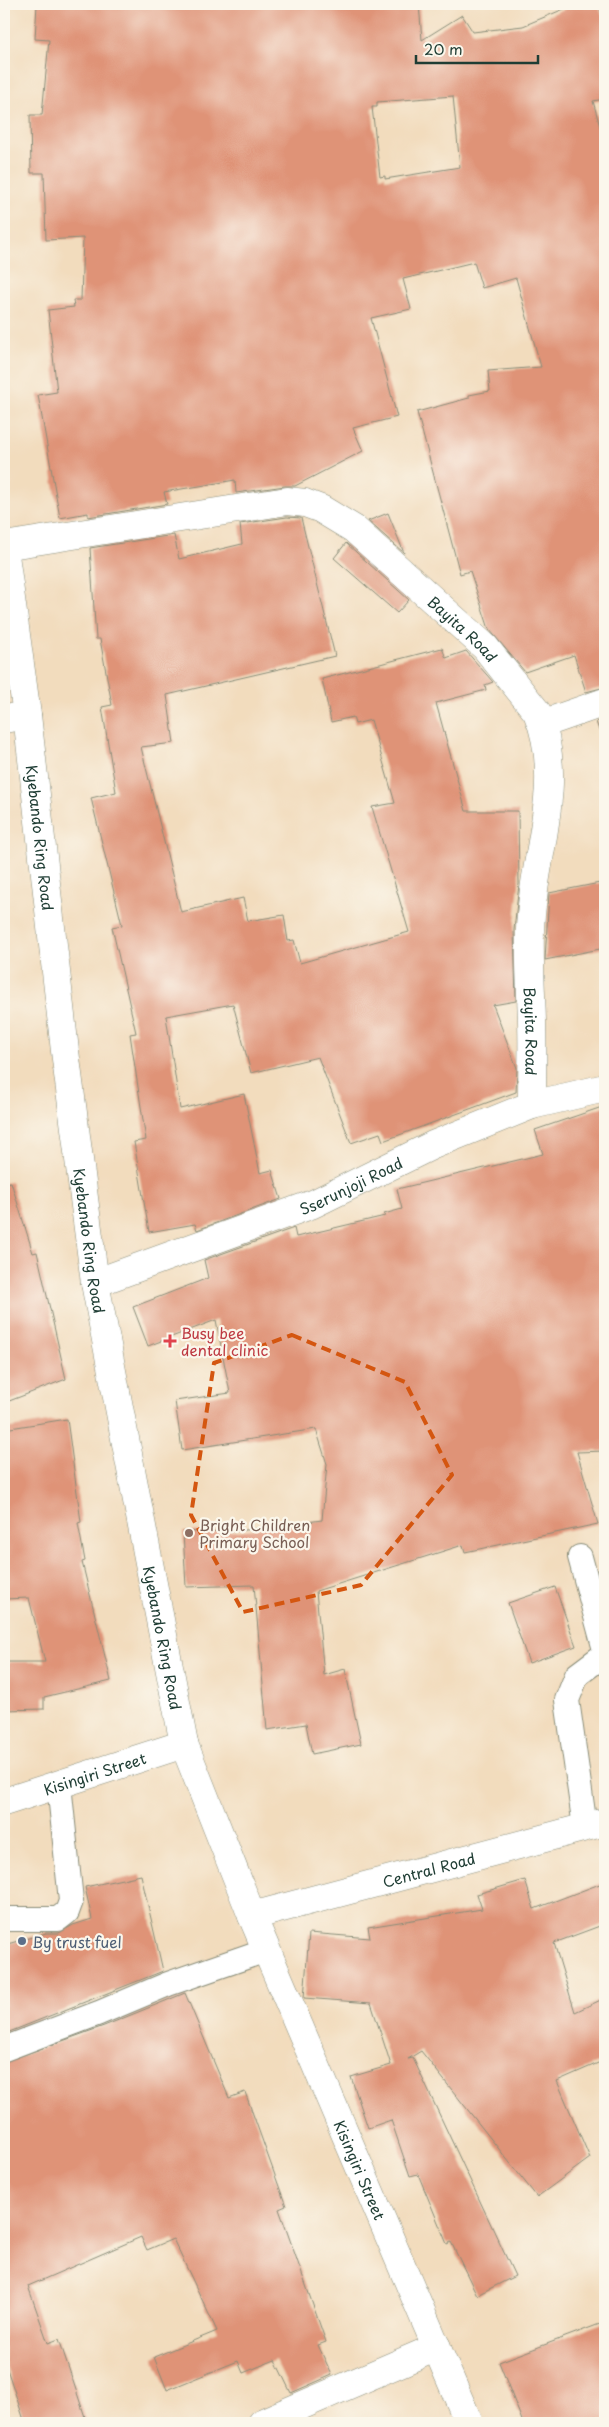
<svg xmlns="http://www.w3.org/2000/svg" width="609" height="2427" font-family="'Playpen Sans',sans-serif">
<rect width="100%" height="100%" fill="#fbf7ec"/>
<filter id="ink" filterUnits="userSpaceOnUse"><feTurbulence type="fractalNoise" baseFrequency=".02" numOctaves="2"/><feDisplacementMap in="SourceGraphic" scale="10" xChannelSelector="R" yChannelSelector="G"/><feConvolveMatrix kernelMatrix="1 2 1 2 8 2 1 2 1" color-interpolation-filters="sRGB"/></filter>
<filter id="wash" filterUnits="userSpaceOnUse"><feTurbulence type="fractalNoise" baseFrequency=".0096" numOctaves="4" result="noise"/><feDisplacementMap in="SourceGraphic" scale="20" xChannelSelector="R" yChannelSelector="G"/><feGaussianBlur stdDeviation="1.12" result="paint"/><feColorMatrix in="noise" values="0 0 0 0 0 0 0 0 0 0 0 0 0 0 0 0 0 1.4 0 .05"/><feComposite in="paint" operator="in"/></filter>
<g filter="url(#wash)">
<rect width="100%" height="100%" fill="#f2dcbd"/>
<g id="blocks">
<g fill="#df9377" fill-rule="evenodd">
<path d="M 37,4 L 419,4 L 422,40 L 462,15 L 473,32 L 523,26 L 576,4 L 598,4 L 605,22 L 605,99 L 593,101 L 605,145 L 605,687 L 586,692 L 574,655 L 525,672 L 489,629 L 470,571 L 460,574 L 417,412 L 469,398 L 469,395 L 490,391 L 488,371 L 541,367 L 516,278 L 482,288 L 474,262 L 403,279 L 411,309 L 371,318 L 397,417 L 353,428 L 363,451 L 295,486 L 285,486 L 236,493 L 235,480 L 164,492 L 167,504 L 88,517 L 88,513 L 60,518 L 38,395 L 57,392 L 48,310 L 74,307 L 73,300 L 81,300 L 83,238 L 46,240 L 44,173 L 31,173 L 30,115 L 42,115 L 49,40 L 35,39 ZM 453,96 L 460,167 L 385,179 L 385,176 L 380,177 L 372,107 L 377,107 L 377,102 Z"/>
<polygon points="388,513 404,553 368,521"/>
<polygon points="287,517 301,518 335,656 167,695 174,743 141,747 181,912 243,898 248,921 284,915 288,941 294,940 300,963 409,932 372,807 395,803 371,720 355,724 353,717 331,722 322,679 442,648 446,658 466,651 493,682 485,685 486,690 436,703 466,811 518,811 519,884 514,930 516,1001 493,1005 517,1068 516,1092 383,1141 380,1133 351,1143 318,1057 251,1073 233,1004 166,1016 180,1109 244,1094 260,1173 272,1170 281,1199 197,1230 195,1224 149,1232 134,1142 146,1140 130,1034 136,1033 112,927 122,925 91,798 116,792 102,707 112,705 100,639 96,639 90,548 174,535 179,559 242,544 240,524"/>
<polygon points="346,543 409,600 397,613 334,558"/>
<polygon points="605,718 605,729 599,730 596,722"/>
<polygon points="605,882 605,948 545,960 549,893"/>
<polygon points="605,1106 605,1451 577,1452 598,1524 465,1552 463,1545 316,1591 324,1675 345,1669 361,1744 312,1754 306,1724 267,1730 254,1585 186,1587 183,1532 237,1531 322,1520 327,1464 316,1429 182,1450 175,1401 230,1393 216,1320 148,1346 133,1307 208,1278 204,1260 294,1228 296,1237 385,1216 384,1214 402,1209 397,1189 543,1154 535,1130"/>
<polygon points="11,1182 33,1253 37,1252 66,1379 4,1403 4,1183"/>
<polygon points="67,1419 81,1522 78,1523 85,1561 82,1562 111,1681 44,1697 44,1709 4,1710 4,1662 45,1662 29,1598 4,1599 4,1429"/>
<polygon points="555,1587 576,1646 529,1663 508,1603"/>
<polygon points="141,1875 163,1971 4,2034 4,1945 46,1933 59,1933 73,1925 92,1919 85,1887"/>
<polygon points="525,1880 534,1909 605,1882 605,1924 554,1943 575,2012 605,1998 605,2060 557,2081 590,2158 537,2197 421,2051 408,2059 413,2058 515,2276 477,2295 451,2242 447,2244 418,2174 410,2176 391,2120 368,2128 351,2077 391,2065 371,2003 304,1998 309,1933 370,1938 368,1927 482,1909 477,1894"/>
<polygon points="185,1993 229,2098 245,2092 286,2206 279,2209 326,2342 318,2345 332,2375 291,2393 275,2360 243,2373 238,2361 167,2390 154,2357 217,2331 173,2239 147,2250 141,2237 28,2286 48,2343 59,2339 87,2423 25,2423 4,2360 4,2062 104,2026"/>
<polygon points="605,2322 605,2423 523,2423 499,2362"/>
</g>
</g>
</g>
<g filter="url(#ink)">
<use href="#blocks" fill-opacity="0" stroke="#888c78" stroke-width="1"/>
<g fill="none" stroke-linecap="round" stroke-linejoin="round">
<defs>
<g id="lane">
<polyline points="580,1557 605,1650"/>
<polyline points="585,1827 567,1700 577,1675 605,1654"/>
<polyline points="4,1919 58,1919 67,1912 71,1901 59,1784"/>
<polyline points="4,2049 99,2013 168,1984 266,1950"/>
</g>
<g id="street">
<path id="s1" d="M 4,546 L 287,501 L 305,503 L 321,509 L 354,529 L 485,647 L 537,712 C 567,783 532,858 530,930 C 529,960 531,991 532,1021 C 533,1049 532,1077 532,1105"/>
<polyline points="4,719 27,715"/>
<polyline points="542,724 605,702"/>
<path id="s2" d="M 95,1283 L 313,1204 L 433,1145 L 532,1105 L 605,1088"/>
<path id="s3" d="M 252,1916 L 469,2423"/>
<polyline points="261,2423 437,2347"/>
</g>
<g id="secondary">
<path id="s4" d="M 4,548 L 27,715 L 65,1051 L 95,1283 L 184,1744 L 252,1916 L 605,1822"/>
<path id="s5" d="M 4,1802 L 184,1744"/>
</g>
</defs>
<use href="#lane" stroke="#888c78" stroke-width="26"/>
<use href="#street" stroke="#888c78" stroke-width="29"/>
<use href="#secondary" stroke="#888c78" stroke-width="29"/>
<use href="#lane" stroke="#fff" stroke-width="24"/>
<use href="#street" stroke="#fff" stroke-width="28"/>
<use href="#secondary" stroke="#fff" stroke-width="28"/>
</g>
</g>
<path fill="none" stroke="#d45610" stroke-width="4" stroke-dasharray="10 6" stroke-linejoin="round" d="M 292,1335 L 405,1382 L 452,1475 L 361,1585 L 243,1612 L 191,1515 L 214,1363 Z"/>
<path fill="#e0444e" stroke="#fbf7ec" stroke-width="2" d="M167.5 1333.5h5v5h5v5h-5v5h-5v-5h-5v-5h5z"/>
<circle fill="#8d6e63" stroke="#fbf7ec" stroke-width="2" cx="189" cy="1533" r="5"/>
<circle fill="#5c6f8a" stroke="#fbf7ec" stroke-width="2" cx="22" cy="1941" r="5"/>
<g text-anchor="middle" dominant-baseline="central" stroke-width="4.5" stroke-linejoin="round" paint-order="stroke">
<g font-size="15" fill="#1f3d34" stroke="#fbf7ec">
<text stroke="none"><textPath href="#s1" startOffset="508">Bayita Road</textPath></text>
<text stroke="none"><textPath href="#s4" startOffset="292">Kyebando Ring Road</textPath></text>
<text stroke="none"><textPath href="#s1" startOffset="942">Bayita Road</textPath></text>
<text stroke="none"><textPath href="#s2" startOffset="274">Sserunjoji Road</textPath></text>
<text stroke="none"><textPath href="#s4" startOffset="698">Kyebando Ring Road</textPath></text>
<text stroke="none"><textPath href="#s4" startOffset="1102">Kyebando Ring Road</textPath></text>
<text stroke="none"><textPath href="#s5" startOffset="95">Kisingiri Street</textPath></text>
<text stroke="none"><textPath href="#s4" startOffset="1578">Central Road</textPath></text>
<text stroke="none"><textPath href="#s3" startOffset="276">Kisingiri Street</textPath></text>
</g>
<g font-size="15" fill="#be3a42" stroke="#fbf7ec" text-anchor="start">
<text x="181" y="1332">Busy bee<tspan x="181" dy="17">dental clinic</tspan></text>
</g>
<g font-size="15" fill="#785e54" stroke="#fbf7ec" text-anchor="start">
<text x="199" y="1524">Bright Children<tspan x="199" dy="17">Primary School</tspan></text>
</g>
<g font-size="15" fill="#4e5e75" stroke="#fbf7ec" text-anchor="start">
<text x="32" y="1941">By trust fuel</text>
</g>
</g>
<rect width="609" height="2427" fill="none" stroke="#fbf7ec" stroke-width="20"/>
<path d="M416 55v8h122v-8" fill="none" stroke="#1f3d34" stroke-width="2.5"/>
<text x="424" y="55" font-size="15" fill="#1f3d34" stroke="#fbf7ec" stroke-width="4" paint-order="stroke">20 m</text>
</svg>
